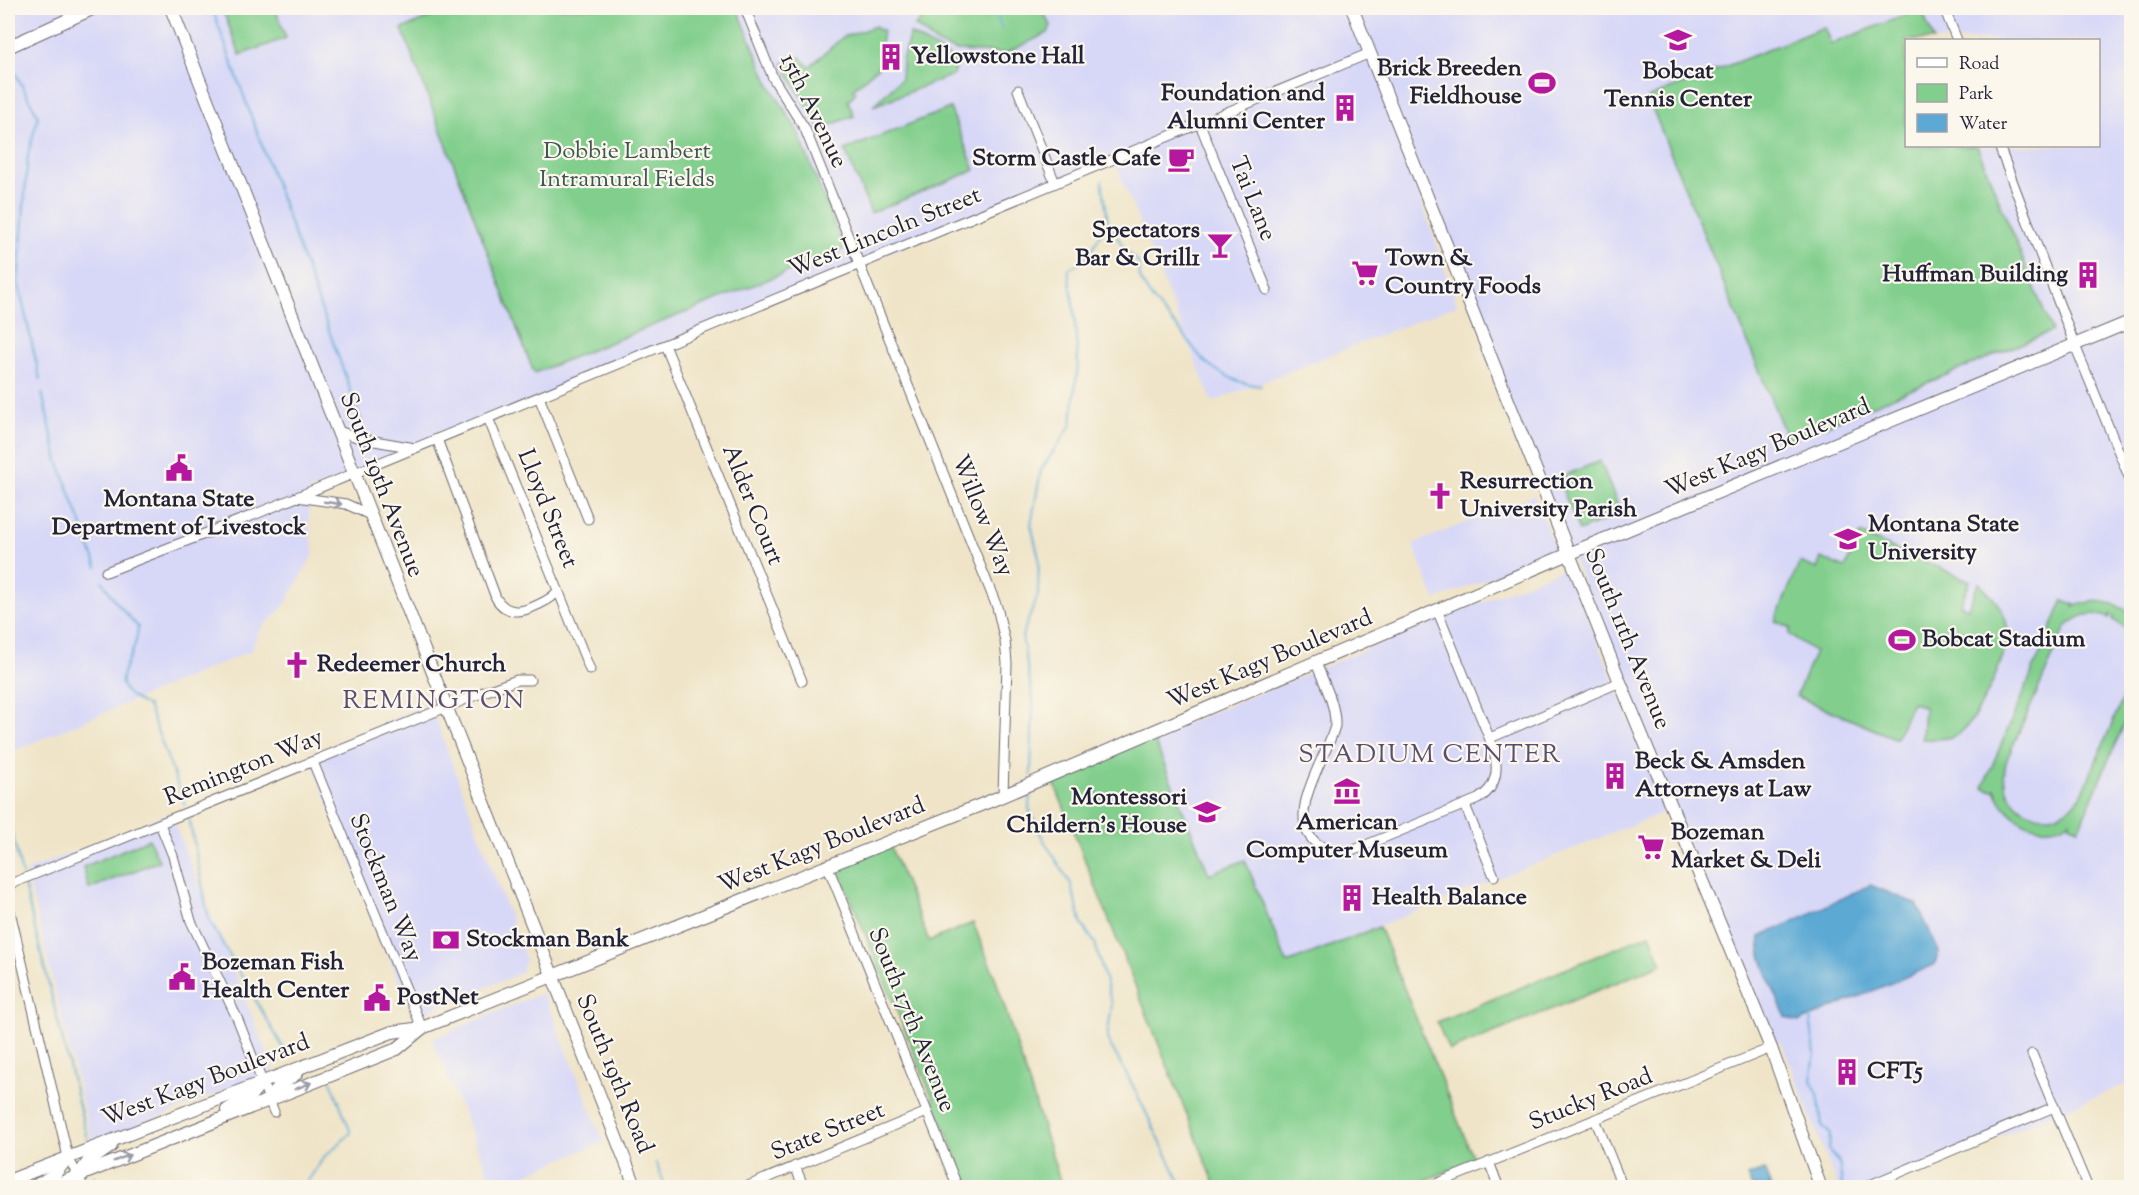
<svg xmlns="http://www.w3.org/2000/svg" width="2139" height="1195" font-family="'Sorts Mill Goudy',serif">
<rect width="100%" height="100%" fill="#fbf7ec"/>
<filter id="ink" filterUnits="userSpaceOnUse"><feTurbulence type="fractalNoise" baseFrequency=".0167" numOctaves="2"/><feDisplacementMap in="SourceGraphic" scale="12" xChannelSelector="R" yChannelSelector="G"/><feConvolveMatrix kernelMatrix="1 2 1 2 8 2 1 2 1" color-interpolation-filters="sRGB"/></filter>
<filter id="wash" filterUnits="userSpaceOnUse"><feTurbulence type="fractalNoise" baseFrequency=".008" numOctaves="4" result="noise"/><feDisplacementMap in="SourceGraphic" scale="24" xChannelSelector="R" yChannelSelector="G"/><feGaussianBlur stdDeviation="1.35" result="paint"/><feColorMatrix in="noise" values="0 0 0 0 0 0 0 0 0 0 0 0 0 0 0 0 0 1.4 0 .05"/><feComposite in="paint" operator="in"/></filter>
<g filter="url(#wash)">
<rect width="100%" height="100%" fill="#efe4c7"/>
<g fill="#d7d7f8" fill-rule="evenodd">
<path d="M 8,8 L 2131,8 L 2131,1082 L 1879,1187 L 1838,1187 L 1781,1041 L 1771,1048 L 1376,71 L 1457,305 L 1212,402 L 1114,160 L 309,491 L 309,524 L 314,553 L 285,605 L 259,631 L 251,651 L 8,753 ZM 1906,40 L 2098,40 L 2098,146 L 1906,146 Z"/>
<polygon points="1534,495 1556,551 1435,600 1413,544"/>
<polygon points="1567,567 1667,811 1287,963 1245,860 1209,875 1153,737"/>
<polygon points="430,704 526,960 521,973 413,1017 309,755"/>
<polygon points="170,813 274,1070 93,1145 26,871"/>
<polygon points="543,993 604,1142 494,1187 432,1039"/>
</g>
<g fill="#82cf8d" stroke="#527864" stroke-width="1.5">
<polygon points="222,8 275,8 286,38 240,55"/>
<polygon points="454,8 737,8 768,82 797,130 844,249 534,373 402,29"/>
<polygon points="931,8 1040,8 1051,25 1048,33 1006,53 957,51 939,45 915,26"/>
<polygon points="1921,9 1934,40 1906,40 1906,146 1977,146 2052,331 1788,441 1648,98 1824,27 1831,44"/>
<path d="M 876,26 L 876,29 L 883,30 L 878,67 L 853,89 L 856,92 L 848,101 L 854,116 L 820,129 C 810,105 792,87 783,63 L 800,57 L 809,67 L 843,37 Z"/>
<path d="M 910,34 C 923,42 946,52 956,62 L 953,75 L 873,106 L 901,79 L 902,60 Z"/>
<polygon points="950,108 975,170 871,213 845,150"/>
<polygon points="1600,461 1621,513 1579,531 1558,478"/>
<path d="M 1860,534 L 1970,581 L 1960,605 L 1968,608 L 1979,583 C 1991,595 2004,608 2007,626 C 2011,649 1980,716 1962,731 C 1951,741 1936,739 1922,739 L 1924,707 L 1912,702 L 1896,739 L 1796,696 L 1815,652 L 1789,634 L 1791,628 L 1775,621 L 1800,562 L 1817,569 L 1821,558 L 1845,568 Z"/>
<path d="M 2063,600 L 2074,604 L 2073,607 C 2093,598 2114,600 2131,614 L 2131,631 L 2113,620 L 2114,616 L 2110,615 L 2109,618 C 2092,611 2080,614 2066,627 L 2007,759 C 1990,810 2058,840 2083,792 L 2131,679 L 2131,708 L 2079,828 L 2069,824 L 2070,821 C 2042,840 2004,819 1995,789 L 1993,791 L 1983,787 Z"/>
<polygon points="1153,737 1209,874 1245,860 1287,963 1379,927 1474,1160 1409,1187 1216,1187 1052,778"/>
<polygon points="149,839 159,861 89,889 83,867"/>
<polygon points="890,845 929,941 973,923 995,977 1062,1187 969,1187 838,868"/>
<polygon points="1650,934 1662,964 1449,1051 1437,1022"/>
</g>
<g fill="#5ba9d4" stroke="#3e6688" stroke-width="1.5">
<path d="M 1870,885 L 1917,904 L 1939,952 L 1934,965 L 1799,1022 L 1786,1018 C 1778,998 1756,957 1760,937 Z"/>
<polygon points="1764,1170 1771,1187 1752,1187 1747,1176"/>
</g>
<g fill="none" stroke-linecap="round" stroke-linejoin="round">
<g stroke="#5ba9d4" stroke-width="2">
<polyline points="212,8 362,422"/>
<path d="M 1002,8 C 996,14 998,22 1002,29"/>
<polyline points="10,63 38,116 28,155 18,282 40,379"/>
<path d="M 1108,221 L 1125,250 L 1139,263 C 1133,285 1171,319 1184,335 C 1191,344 1198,356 1207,363 C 1224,377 1240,384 1261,386"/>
<polyline points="42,393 58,461 97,567"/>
<path d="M 102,581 L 116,602 L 138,627 C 137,666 96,683 148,706 L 185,805"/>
<polyline points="1031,775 1033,700 1022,636 1038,595 1039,558 1031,525 1041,470 1071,425 1078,365 1074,310 1068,269 1086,260 1108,221 1102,181"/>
<polyline points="1030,792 1029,809 1043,839 1071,884 1082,925 1095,943 1112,1004 1107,1039 1133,1086 1183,1188"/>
<polyline points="8,816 22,875"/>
<polyline points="189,818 209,920 288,1056"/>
<polyline points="23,881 89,1146"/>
<polyline points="1810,1017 1815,1054 1811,1080 1818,1094 1822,1125 1830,1134 1829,1150 1839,1162 1842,1184"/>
<polyline points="656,1163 666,1188"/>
<polyline points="94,1176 97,1188"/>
<polyline points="303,1188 324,1157 351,1133 331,1081"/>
</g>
</g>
</g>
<g filter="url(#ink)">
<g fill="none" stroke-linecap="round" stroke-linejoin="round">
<defs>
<g id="street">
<polyline points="745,8 773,78 805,129 997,607 1005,641 1007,663 1003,795"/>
<polyline points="1944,8 1957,40"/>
<polyline points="1018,90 1055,183"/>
<polyline points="1200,124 1267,290"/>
<polyline points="1999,146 2074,343 2132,484"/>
<polyline points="665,345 802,681"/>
<polyline points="539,397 588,519"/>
<polyline points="338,431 363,439 415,448"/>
<path d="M 437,439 L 496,598 C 500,605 506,610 515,611 C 526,612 554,599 558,590 L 488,418"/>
<polyline points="297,497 346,504 370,515"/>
<polyline points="106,572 251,516 1370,53"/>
<polyline points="558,590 590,670"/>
<path d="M 1316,663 C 1324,683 1336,705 1335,726 C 1327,757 1284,815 1315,842 C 1328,852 1339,852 1354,850 L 1478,799 C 1498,787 1499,768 1493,747 L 1438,612"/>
<polyline points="1490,738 1620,682"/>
<polyline points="313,762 422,1028"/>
<polyline points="1465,805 1494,876"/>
<polyline points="160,824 173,856 191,921 238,1020 274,1112"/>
<polyline points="828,867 958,1188"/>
<polyline points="8,885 481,693 517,680 530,680"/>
<polyline points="8,903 68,1157 83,1186"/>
<polyline points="2032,1054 2088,1188"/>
<polyline points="1595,1119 1623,1188"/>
<polyline points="1489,1162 1499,1188"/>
<polyline points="795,1166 804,1188"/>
<polyline points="743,1188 927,1112"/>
<polyline points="1426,1188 1771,1048"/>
<polyline points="1863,1188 2054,1107"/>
</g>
<g id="secondary">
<polyline points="171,8 636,1188"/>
<polyline points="1352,8 1620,682 1771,1048 1821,1188"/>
<polyline points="8,47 94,8"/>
<polyline points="270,1100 280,1085 297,1073"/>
<polyline points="227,1110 251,1095 260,1084"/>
<polyline points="79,1175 88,1162 111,1146"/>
<polyline points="8,1181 392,1032 422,1028 988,802 1571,553 2132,321"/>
<polyline points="32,1188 54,1175 68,1157"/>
<polyline points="48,1188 397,1049 421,1029"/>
</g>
</defs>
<use href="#street" stroke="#6a666c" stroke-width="11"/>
<use href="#secondary" stroke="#6a666c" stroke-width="14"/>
<use href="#street" stroke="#fff" stroke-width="9"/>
<use href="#secondary" stroke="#fff" stroke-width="12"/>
</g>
<defs><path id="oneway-shaft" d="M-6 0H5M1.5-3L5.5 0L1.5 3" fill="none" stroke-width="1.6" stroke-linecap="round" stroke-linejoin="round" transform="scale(1.5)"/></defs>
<g stroke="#9c9ca7">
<use href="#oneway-shaft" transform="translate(333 503) rotate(8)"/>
<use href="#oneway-shaft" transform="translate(303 1086) rotate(-22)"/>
<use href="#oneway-shaft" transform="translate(122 1158) rotate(-22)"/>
</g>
</g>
<defs>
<symbol id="university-bare" viewBox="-9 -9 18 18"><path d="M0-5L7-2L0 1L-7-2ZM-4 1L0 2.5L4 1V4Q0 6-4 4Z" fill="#b5179e" stroke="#fbf7ec" stroke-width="2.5" paint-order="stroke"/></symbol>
<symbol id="building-bare" viewBox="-9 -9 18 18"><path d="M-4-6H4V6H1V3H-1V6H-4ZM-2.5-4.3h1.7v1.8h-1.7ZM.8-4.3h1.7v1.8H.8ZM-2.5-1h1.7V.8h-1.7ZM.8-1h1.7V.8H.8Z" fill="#b5179e" stroke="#fbf7ec" stroke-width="2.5" paint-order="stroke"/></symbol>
<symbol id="stadium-bare" viewBox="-9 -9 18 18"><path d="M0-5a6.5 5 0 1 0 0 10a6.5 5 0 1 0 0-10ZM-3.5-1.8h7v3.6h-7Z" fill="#b5179e" stroke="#fbf7ec" stroke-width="2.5" paint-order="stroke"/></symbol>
<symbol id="cafe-bare" viewBox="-9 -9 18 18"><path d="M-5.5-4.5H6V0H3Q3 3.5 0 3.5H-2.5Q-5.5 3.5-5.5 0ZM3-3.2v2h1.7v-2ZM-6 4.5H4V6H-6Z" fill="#b5179e" stroke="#fbf7ec" stroke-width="2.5" paint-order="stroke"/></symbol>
<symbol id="bar-bare" viewBox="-9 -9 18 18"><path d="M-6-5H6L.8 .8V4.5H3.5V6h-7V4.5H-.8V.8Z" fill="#b5179e" stroke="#fbf7ec" stroke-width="2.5" paint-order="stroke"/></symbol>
<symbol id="supermarket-bare" viewBox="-9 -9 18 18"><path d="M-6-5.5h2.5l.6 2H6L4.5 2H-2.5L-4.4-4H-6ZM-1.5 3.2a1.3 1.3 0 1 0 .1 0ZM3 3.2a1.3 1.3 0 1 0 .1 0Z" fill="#b5179e" stroke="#fbf7ec" stroke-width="2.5" paint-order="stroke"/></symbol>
<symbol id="civic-bare" viewBox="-9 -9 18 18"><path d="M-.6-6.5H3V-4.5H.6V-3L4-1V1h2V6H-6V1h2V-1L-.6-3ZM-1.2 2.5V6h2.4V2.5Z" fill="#b5179e" stroke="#fbf7ec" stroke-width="2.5" paint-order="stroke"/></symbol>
<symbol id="church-bare" viewBox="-9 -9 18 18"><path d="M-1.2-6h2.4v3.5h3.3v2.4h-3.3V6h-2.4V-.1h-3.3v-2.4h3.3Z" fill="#b5179e" stroke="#fbf7ec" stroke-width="2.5" paint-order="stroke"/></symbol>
<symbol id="museum-bare" viewBox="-9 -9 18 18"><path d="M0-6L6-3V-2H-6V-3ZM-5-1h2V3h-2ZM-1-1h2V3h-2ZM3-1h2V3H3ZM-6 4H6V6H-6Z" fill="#b5179e" stroke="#fbf7ec" stroke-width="2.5" paint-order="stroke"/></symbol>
<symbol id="school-bare" viewBox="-9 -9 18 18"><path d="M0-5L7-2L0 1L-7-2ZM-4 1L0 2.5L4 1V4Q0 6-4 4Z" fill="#b5179e" stroke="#fbf7ec" stroke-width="2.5" paint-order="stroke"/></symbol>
<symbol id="bank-bare" viewBox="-9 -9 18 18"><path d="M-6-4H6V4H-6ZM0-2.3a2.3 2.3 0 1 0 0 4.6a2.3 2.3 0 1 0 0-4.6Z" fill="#b5179e" stroke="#fbf7ec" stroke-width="2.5" paint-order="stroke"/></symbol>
</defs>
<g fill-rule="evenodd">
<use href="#university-bare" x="1659" y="21" width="38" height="38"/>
<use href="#building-bare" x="872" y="38" width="38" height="38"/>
<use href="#stadium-bare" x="1523" y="64" width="38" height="38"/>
<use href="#building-bare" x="1326" y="89" width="38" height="38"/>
<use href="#cafe-bare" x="1162" y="140" width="38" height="38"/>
<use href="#bar-bare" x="1201" y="226" width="38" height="38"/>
<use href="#supermarket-bare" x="1346" y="254" width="38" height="38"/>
<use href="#building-bare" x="2069" y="256" width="38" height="38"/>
<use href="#civic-bare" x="160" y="449" width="38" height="38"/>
<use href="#church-bare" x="1421" y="477" width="38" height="38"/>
<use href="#university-bare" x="1829" y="520" width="38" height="38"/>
<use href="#stadium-bare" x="1883" y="621" width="38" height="38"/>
<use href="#church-bare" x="278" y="646" width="38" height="38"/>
<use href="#building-bare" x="1596" y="757" width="38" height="38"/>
<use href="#museum-bare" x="1328" y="772" width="38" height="38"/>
<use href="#school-bare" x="1188" y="793" width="38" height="38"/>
<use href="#supermarket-bare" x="1632" y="828" width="38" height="38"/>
<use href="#building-bare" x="1333" y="879" width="38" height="38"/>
<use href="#bank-bare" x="427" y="921" width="38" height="38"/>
<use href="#civic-bare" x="163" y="958" width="38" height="38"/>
<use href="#civic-bare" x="358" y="979" width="38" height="38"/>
<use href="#building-bare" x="1828" y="1053" width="38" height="38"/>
</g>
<g text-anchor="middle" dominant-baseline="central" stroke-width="4.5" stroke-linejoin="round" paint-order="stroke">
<g font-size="24" font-weight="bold" fill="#22223b" stroke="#fbf7ec" text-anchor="start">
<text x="911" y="57">Yellowstone Hall</text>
<text x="1522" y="69" text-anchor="end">Brick Breeden<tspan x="1522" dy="28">Fieldhouse</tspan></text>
<text x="1678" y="72" text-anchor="middle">Bobcat<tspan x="1678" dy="28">Tennis Center</tspan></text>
<text x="1325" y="94" text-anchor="end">Foundation and<tspan x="1325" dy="28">Alumni Center</tspan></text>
<text x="1161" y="159" text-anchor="end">Storm Castle Cafe</text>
<text x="1200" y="231" text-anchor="end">Spectators<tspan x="1200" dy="28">Bar &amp; Grill1</tspan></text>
<text x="1385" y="259">Town &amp;<tspan x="1385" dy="28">Country Foods</tspan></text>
<text x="2068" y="275" text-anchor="end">Huffman Building</text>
<text x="1460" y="482">Resurrection<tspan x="1460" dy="28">University Parish</tspan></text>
<text x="179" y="500" text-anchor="middle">Montana State<tspan x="179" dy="28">Department of Livestock</tspan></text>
<text x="1868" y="525">Montana State<tspan x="1868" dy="28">University</tspan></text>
<text x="1922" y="640">Bobcat Stadium</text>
<text x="317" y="665">Redeemer Church</text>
<text x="1635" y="762">Beck &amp; Amsden<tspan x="1635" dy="28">Attorneys at Law</tspan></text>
<text x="1187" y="798" text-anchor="end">Montessori<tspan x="1187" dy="28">Childern's House</tspan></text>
<text x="1347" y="823" text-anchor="middle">American<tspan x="1347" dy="28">Computer Museum</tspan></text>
<text x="1671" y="833">Bozeman<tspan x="1671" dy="28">Market &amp; Deli</tspan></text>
<text x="1372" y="898">Health Balance</text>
<text x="466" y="940">Stockman Bank</text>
<text x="202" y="963">Bozeman Fish<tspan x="202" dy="28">Health Center</tspan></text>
<text x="397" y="998">PostNet</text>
<text x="1867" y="1072">CFT5</text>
</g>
<g font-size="24" fill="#22223b" stroke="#fbf7ec">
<text transform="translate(813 111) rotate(64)">15th Avenue</text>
<text transform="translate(1252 199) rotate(68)">Tai Lane</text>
<text transform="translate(885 233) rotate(-22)">West Lincoln Street</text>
<text transform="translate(1768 449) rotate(-23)">West Kagy Boulevard</text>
<text transform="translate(381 485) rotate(69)">South 19th Avenue</text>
<text transform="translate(752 505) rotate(68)">Alder Court</text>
<text transform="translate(547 509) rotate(68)">Lloyd Street</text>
<text transform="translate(982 516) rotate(68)">Willow Way</text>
<text transform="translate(1627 639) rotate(68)">South 11th Avenue</text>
<text transform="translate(1270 660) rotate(-23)">West Kagy Boulevard</text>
<text transform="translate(244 768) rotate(-22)">Remington Way</text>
<text transform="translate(822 846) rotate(-22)">West Kagy Boulevard</text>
<text transform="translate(385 888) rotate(68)">Stockman Way</text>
<text transform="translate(911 1020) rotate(68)">South 17th Avenue</text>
<text transform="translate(614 1074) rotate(68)">South 19th Road</text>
<text transform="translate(206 1081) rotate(-21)">West Kagy Boulevard</text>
<text transform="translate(1591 1100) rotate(-22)">Stucky Road</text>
<text transform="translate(828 1132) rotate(-22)">State Street</text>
</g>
<g font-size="24" fill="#3f5654" stroke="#fbf7ec">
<text x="627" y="152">Dobbie Lambert<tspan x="627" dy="28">Intramural Fields</tspan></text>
</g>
<g font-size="26" letter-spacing="1.5" fill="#5a4e70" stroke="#fbf7ec">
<text x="434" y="701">REMINGTON</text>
<text x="1430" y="755">STADIUM CENTER</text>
</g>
</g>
<rect width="2139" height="1195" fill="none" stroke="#fbf7ec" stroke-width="30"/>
<rect x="1905" y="39" width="195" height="108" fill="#fbf7ec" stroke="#a4a2a5" stroke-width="1.5"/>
<rect x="1917" y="58" width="30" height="9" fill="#ffffff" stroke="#a4a2a5" stroke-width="1.5"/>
<text x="1959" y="69" font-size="18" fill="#22223b">Road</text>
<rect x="1917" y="84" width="30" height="18" fill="#82cf8d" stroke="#a4a2a5" stroke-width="1.5"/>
<text x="1959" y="99" font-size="18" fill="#22223b">Park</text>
<rect x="1917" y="114" width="30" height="18" fill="#5ba9d4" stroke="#a4a2a5" stroke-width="1.5"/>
<text x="1959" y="129" font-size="18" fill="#22223b">Water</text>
</svg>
